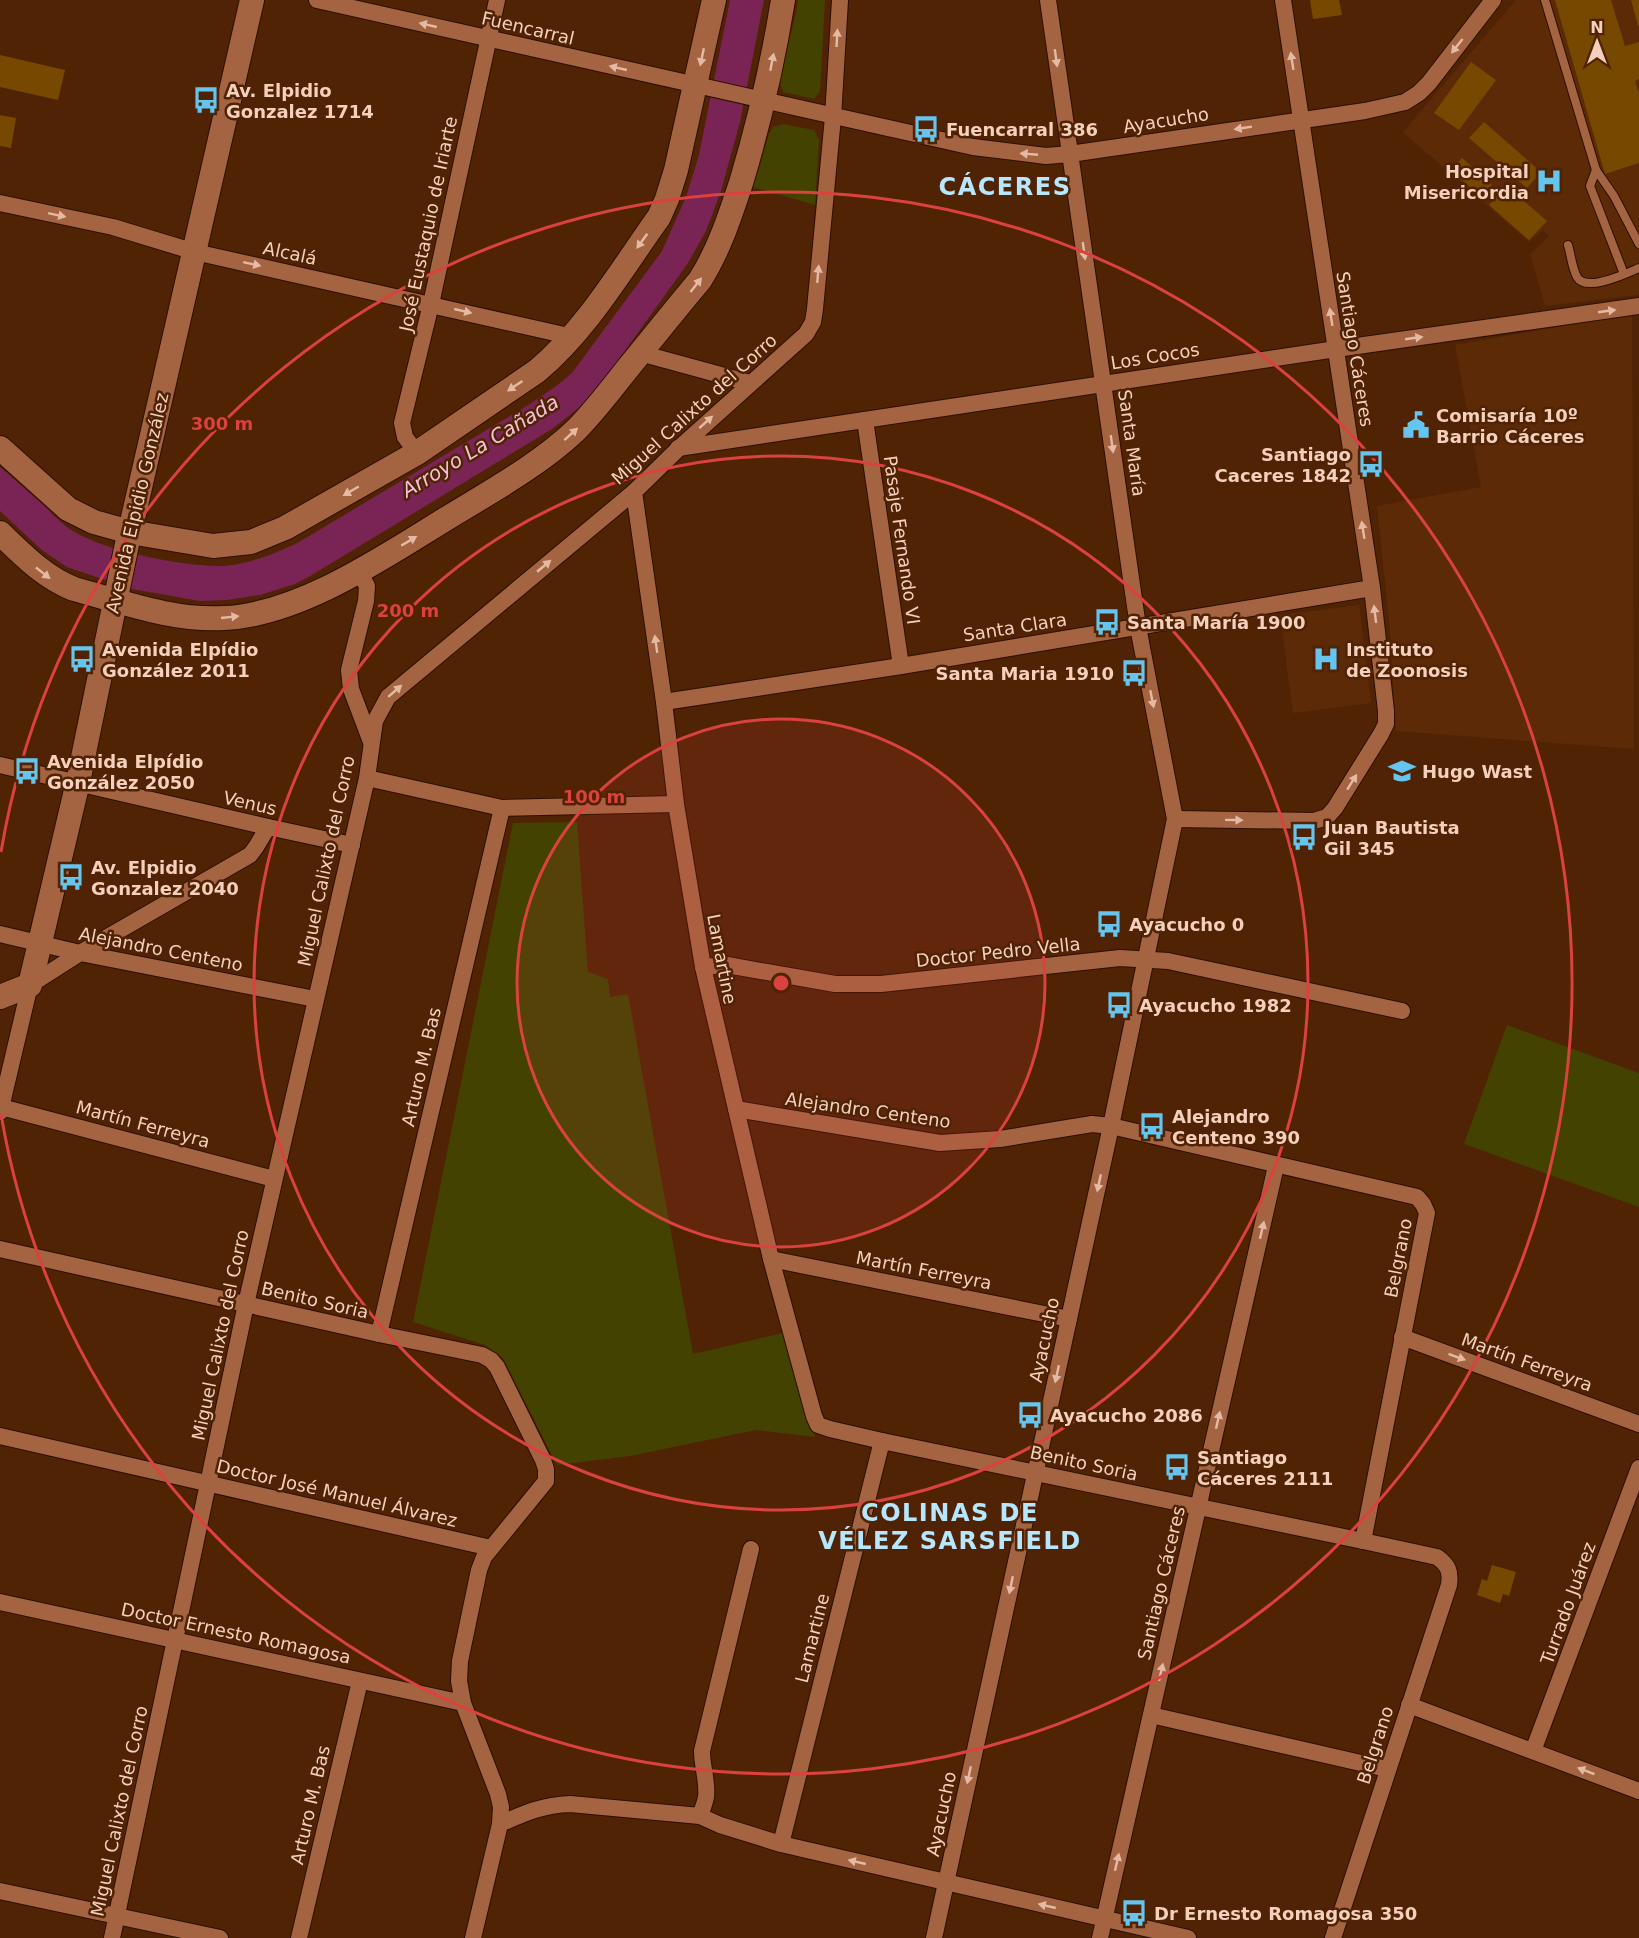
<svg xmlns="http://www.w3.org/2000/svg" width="1639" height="1938" font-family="'DejaVu Sans',sans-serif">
<rect width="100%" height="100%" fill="#502305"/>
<g fill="#5d2a08">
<polygon points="1516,0 1639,0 1639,294 1637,295 1545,306 1530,254 1549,236 1543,230 1529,242 1403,132"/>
<polygon points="1632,314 1634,749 1396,731 1390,630 1377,506 1481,487 1455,345"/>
<polygon points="1359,605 1371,703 1293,713 1280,615"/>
</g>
<g fill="#434200">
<polygon points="798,0 825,0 820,92 814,99 783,92 779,80 796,14"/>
<polygon points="783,124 814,130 819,140 815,205 753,187 769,134 773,127"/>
<polygon points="577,822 588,972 608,979 610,997 628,994 693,1354 787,1332 815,1437 756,1430 630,1456 557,1465 503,1358 485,1345 413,1322 513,823"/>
<polygon points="1507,1025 1639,1073 1639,1207 1464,1144"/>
</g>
<path fill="#7a2455" d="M 730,0 L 764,0 L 740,122 L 721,191 L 706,231 L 688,263 L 591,398 L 552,429 L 312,575 L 295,584 L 260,595 L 227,600 L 200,601 L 132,589 L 67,567 L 42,550 L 0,511 L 0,467 C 14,479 28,491 42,504 C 52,513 61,524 73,531 C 105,551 181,566 220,566 C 244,566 277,553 299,542 L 530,404 L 555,387 L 572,373 L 662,251 L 686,197 L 699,155 Z"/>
<g fill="#774800">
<polygon points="1310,0 1339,0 1342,15 1313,19"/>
<polygon points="1555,0 1611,0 1625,46 1639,42 1639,79 1635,81 1639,94 1639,163 1605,174"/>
<polygon points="1631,0 1639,0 1639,26 1638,26"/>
<polygon points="0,55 65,70 58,100 0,87"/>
<polygon points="1471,62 1496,80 1459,130 1434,113"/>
<polygon points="0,115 16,118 11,148 0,146"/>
<polygon points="1484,122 1541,172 1527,188 1469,138"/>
<polygon points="1462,158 1492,185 1481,197 1451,170"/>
<polygon points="1507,186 1547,221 1529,240 1489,205"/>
<polygon points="1492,1565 1516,1572 1509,1596 1503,1594 1500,1603 1477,1595 1482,1579 1487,1581"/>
</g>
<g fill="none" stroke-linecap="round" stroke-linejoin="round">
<defs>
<g id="lane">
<polyline points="1545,0 1596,170 1614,196 1639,244"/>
<polyline points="1596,170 1590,186 1624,274"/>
<path d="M 1568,245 C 1571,255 1572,268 1577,277 C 1586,293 1627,273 1639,268"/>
</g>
<g id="street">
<polyline points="317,0 973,147 1046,156 1070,154 1365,111 1405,102 1419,93 1429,83 1493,0"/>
<polyline points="0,203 113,227 195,252 573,337"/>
<polyline points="640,353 750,383"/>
<polyline points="865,420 901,666"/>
<polyline points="678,448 1336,349 1639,306"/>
<polyline points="417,453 405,437 402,423 431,304 497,0"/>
<path d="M 634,492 L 664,702 L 676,804 L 703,967 L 771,1259 L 814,1416 L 818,1425 L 830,1429 L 882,1441 L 1363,1541 L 1437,1557 C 1448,1565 1451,1571 1449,1585 L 1333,1938"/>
<polyline points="359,572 367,586 366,601 349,670 351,689 371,742"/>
<polyline points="664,702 901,666 1372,588"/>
<polyline points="0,765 268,827 352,845"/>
<polyline points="367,778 502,808 676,804"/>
<polyline points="1175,819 1314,821 1327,817 1335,808 1381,734 1386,724 1386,711 1372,588 1283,0"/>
<polyline points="0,934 80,953 315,999"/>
<polyline points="703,967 727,965 835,984 881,984 1120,958 1168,961 1402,1011"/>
<polyline points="1,1107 274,1179"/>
<polyline points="736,1109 940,1143 1000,1139 1092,1124 1111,1126 1417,1197 1423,1204 1427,1213 1363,1541"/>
<polyline points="0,1112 30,985 80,953 250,855 256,847 268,827"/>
<polyline points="0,1249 379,1334 482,1355 491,1360 497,1367 543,1460 546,1469 546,1481 484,1557 479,1570 460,1661 459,1681 463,1703 498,1794 501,1807 500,1824 473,1938"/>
<polyline points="771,1259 1069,1319"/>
<polyline points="379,1334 502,808"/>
<polyline points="1402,1337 1639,1424"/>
<polyline points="0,1436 491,1548"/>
<polyline points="0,1602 463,1703"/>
<polyline points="1409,1705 1639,1791"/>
<polyline points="1151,1715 1387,1769"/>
<polyline points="1533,1751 1639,1468"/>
<path d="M 700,1816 C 702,1810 705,1803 706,1797 C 708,1782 702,1767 702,1751 L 751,1549"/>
<path d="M 500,1824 C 525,1813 543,1805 570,1804 L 700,1816 L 720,1825 L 781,1844 L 1188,1938"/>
<polyline points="781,1844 882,1441"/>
<polyline points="0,1891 220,1938"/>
<polyline points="112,1938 246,1304 367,778 375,721 388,697 634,492 678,449 806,334 813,322 815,309 833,117 840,0"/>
<polyline points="299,1938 360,1681"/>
<polyline points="934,1938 1111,1126 1175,819 1138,627 1048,0"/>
<polyline points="1100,1938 1276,1166"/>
</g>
<g id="secondary">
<path d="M 0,448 L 68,509 L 94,522 L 130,532 L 213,546 L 251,542 L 285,528 L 417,453 L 537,371 C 587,329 621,270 659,217 L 667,199 L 676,170 L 714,0"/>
<path d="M 0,533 C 23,555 44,577 74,589 C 123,602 173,621 224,618 C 300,615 385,556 449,517 C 493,490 539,465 576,430 C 598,408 617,381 637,357 C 658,331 679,305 700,280 C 719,250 730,216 741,183 C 759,123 773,62 783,0"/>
<polyline points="0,997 30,985 78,782 127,544 252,0"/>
</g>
</defs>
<use href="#lane" stroke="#2e0f00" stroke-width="10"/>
<use href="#street" stroke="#2e0f00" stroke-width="18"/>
<use href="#secondary" stroke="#2e0f00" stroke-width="26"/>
<use href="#lane" stroke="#a56441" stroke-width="8"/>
<use href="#street" stroke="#a56441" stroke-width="16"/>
<use href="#secondary" stroke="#a56441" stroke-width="24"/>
</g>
<defs><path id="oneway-solid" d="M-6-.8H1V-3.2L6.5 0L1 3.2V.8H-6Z" transform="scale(1.5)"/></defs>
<g fill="#e5baa4">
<use href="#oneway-solid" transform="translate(428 25) rotate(-167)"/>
<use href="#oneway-solid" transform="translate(837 38) rotate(-87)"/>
<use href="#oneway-solid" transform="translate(1457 46) rotate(128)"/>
<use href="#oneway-solid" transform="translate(702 57) rotate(102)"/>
<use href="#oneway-solid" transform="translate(1056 58) rotate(82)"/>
<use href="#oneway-solid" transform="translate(1292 61) rotate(-99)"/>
<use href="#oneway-solid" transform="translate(772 62) rotate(-79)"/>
<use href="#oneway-solid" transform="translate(618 68) rotate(-167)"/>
<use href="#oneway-solid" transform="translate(1243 128) rotate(171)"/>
<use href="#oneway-solid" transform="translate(1029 154) rotate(-175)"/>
<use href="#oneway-solid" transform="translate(57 215) rotate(12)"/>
<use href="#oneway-solid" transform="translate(642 241) rotate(126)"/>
<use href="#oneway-solid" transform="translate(1084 251) rotate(82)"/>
<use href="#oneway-solid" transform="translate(252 264) rotate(12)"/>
<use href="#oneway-solid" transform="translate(818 274) rotate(-85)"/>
<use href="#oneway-solid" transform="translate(696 285) rotate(-52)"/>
<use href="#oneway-solid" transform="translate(463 311) rotate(13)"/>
<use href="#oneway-solid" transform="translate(1607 311) rotate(-8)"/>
<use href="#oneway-solid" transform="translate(1331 317) rotate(-99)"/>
<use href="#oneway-solid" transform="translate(1414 338) rotate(-8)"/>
<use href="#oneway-solid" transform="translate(515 386) rotate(146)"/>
<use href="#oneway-solid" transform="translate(706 422) rotate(-42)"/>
<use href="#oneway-solid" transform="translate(571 434) rotate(-42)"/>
<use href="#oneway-solid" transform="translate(1112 444) rotate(82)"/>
<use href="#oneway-solid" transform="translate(351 491) rotate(150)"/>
<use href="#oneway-solid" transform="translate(1363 530) rotate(-99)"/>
<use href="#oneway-solid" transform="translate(409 541) rotate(-31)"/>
<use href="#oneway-solid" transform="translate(544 566) rotate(-40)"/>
<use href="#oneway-solid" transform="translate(43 573) rotate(38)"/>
<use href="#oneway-solid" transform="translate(1375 614) rotate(-97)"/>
<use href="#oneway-solid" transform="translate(230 617) rotate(-6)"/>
<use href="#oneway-solid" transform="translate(656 644) rotate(-98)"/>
<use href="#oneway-solid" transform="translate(395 691) rotate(-41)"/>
<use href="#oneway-solid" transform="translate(1152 699) rotate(79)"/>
<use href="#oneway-solid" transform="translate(1352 782) rotate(-58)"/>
<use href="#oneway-solid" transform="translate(1234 820) rotate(1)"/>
<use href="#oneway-solid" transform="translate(1099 1183) rotate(102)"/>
<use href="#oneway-solid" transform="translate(1262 1230) rotate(-77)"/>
<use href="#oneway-solid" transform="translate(1457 1357) rotate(20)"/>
<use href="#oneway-solid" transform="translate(1057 1374) rotate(102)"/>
<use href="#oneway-solid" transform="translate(1218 1420) rotate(-77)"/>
<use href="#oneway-solid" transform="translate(1011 1585) rotate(102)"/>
<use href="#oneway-solid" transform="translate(1161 1672) rotate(-77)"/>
<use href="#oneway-solid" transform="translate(1586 1771) rotate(-159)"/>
<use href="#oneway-solid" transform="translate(969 1775) rotate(102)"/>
<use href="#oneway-solid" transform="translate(857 1862) rotate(-167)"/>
<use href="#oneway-solid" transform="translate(1117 1862) rotate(-77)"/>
<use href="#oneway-solid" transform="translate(1047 1906) rotate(-167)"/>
</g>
<circle cx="781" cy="983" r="264" fill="#db413e" fill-opacity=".12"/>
<g fill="none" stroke="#db413e" stroke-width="3">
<circle cx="781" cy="983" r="264"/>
<circle cx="781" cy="983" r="527"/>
<path d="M1 852A791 791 0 1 1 1 1114"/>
</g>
<defs>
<symbol id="bus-bare" viewBox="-9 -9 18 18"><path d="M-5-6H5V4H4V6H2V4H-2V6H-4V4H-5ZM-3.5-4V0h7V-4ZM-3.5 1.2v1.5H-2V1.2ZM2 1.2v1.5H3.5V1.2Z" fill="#65c5ee" stroke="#502305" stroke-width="2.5" paint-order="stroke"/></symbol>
<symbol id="hospital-bare" viewBox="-9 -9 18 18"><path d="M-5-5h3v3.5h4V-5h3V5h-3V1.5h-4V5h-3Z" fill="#65c5ee" stroke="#502305" stroke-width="2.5" paint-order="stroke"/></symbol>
<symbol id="civic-bare" viewBox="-9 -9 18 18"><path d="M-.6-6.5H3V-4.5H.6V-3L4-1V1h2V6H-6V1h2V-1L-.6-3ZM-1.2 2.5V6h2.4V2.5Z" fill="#65c5ee" stroke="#502305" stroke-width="2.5" paint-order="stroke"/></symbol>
<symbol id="school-bare" viewBox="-9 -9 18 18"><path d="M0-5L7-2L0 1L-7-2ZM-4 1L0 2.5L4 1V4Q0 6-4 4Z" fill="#65c5ee" stroke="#502305" stroke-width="2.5" paint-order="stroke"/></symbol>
</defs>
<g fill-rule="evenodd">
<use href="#bus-bare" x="187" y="81" width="38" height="38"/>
<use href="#bus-bare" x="907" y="110" width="38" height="38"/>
<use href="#hospital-bare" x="1530" y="162" width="38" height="38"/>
<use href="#civic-bare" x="1397" y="406" width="38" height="38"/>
<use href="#bus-bare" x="1352" y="445" width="38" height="38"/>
<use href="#bus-bare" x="1088" y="603" width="38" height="38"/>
<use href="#bus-bare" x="63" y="640" width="38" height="38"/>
<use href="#hospital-bare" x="1307" y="640" width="38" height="38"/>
<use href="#bus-bare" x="1115" y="654" width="38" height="38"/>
<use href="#bus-bare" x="8" y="752" width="38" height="38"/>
<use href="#school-bare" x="1383" y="752" width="38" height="38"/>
<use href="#bus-bare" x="1285" y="818" width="38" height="38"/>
<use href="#bus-bare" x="52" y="858" width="38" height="38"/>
<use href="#bus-bare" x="1090" y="905" width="38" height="38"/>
<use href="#bus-bare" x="1100" y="986" width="38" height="38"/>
<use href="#bus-bare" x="1133" y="1107" width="38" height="38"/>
<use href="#bus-bare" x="1011" y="1396" width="38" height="38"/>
<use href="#bus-bare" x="1158" y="1448" width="38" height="38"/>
<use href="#bus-bare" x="1115" y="1894" width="38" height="38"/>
</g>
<g text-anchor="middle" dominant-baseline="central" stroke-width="5" stroke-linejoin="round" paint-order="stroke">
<g font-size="18" fill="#f5d0bd" stroke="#502305">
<text transform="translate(528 28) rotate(13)">Fuencarral</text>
<text transform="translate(1166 120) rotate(-9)">Ayacucho</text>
<text transform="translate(428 224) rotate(-78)">José Eustaquio de Iriarte</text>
<text transform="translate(290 253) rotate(12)">Alcalá</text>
<text transform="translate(1355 349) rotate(81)">Santiago Cáceres</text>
<text transform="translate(1155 356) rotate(-9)">Los Cocos</text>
<text transform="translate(694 409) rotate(-42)">Miguel Calixto del Corro</text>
<text transform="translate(1132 443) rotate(82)">Santa María</text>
<text transform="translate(137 503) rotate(-77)">Avenida Elpidio González</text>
<text transform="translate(902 540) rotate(82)">Pasaje Fernando VI</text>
<text transform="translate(1015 627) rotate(-9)">Santa Clara</text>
<text transform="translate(250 803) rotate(13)">Venus</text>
<text transform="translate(326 861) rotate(-78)">Miguel Calixto del Corro</text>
<text transform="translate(161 949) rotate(11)">Alejandro Centeno</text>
<text transform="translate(998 952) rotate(-6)">Doctor Pedro Vella</text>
<text transform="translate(722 959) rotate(79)">Lamartine</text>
<text transform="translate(421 1067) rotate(-77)">Arturo M. Bas</text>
<text transform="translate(868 1110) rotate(8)">Alejandro Centeno</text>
<text transform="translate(143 1124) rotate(15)">Martín Ferreyra</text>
<text transform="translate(1398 1258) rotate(-79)">Belgrano</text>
<text transform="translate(924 1270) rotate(11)">Martín Ferreyra</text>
<text transform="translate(315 1300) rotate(13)">Benito Soria</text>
<text transform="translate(220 1335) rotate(-78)">Miguel Calixto del Corro</text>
<text transform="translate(1044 1340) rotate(-78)">Ayacucho</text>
<text transform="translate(1527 1362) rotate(20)">Martín Ferreyra</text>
<text transform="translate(1084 1463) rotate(12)">Benito Soria</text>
<text transform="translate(337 1493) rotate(13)">Doctor José Manuel Álvarez</text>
<text transform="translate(1161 1583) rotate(-77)">Santiago Cáceres</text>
<text transform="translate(1568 1603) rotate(-70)">Turrado Juárez</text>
<text transform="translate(236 1633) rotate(12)">Doctor Ernesto Romagosa</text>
<text transform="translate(812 1638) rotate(-76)">Lamartine</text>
<text transform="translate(1375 1745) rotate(-72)">Belgrano</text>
<text transform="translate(310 1805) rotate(-77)">Arturo M. Bas</text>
<text transform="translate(119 1811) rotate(-78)">Miguel Calixto del Corro</text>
<text transform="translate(941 1814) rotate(-78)">Ayacucho</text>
</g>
<g font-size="18" font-weight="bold" fill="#f5d0bd" stroke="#502305" text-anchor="start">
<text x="226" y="90">Av. Elpidio<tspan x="226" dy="21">Gonzalez 1714</tspan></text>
<text x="946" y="129">Fuencarral 386</text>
<text x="1529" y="171" text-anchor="end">Hospital<tspan x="1529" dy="21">Misericordia</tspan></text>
<text x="1436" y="415">Comisaría 10º<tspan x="1436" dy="21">Barrio Cáceres</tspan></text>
<text x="1351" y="454" text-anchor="end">Santiago<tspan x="1351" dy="21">Caceres 1842</tspan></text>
<text x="1127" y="622">Santa María 1900</text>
<text x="102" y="649">Avenida Elpídio<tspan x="102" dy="21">González 2011</tspan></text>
<text x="1346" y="649">Instituto<tspan x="1346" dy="21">de Zoonosis</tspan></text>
<text x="1114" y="673" text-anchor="end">Santa Maria 1910</text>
<text x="47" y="761">Avenida Elpídio<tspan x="47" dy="21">González 2050</tspan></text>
<text x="1422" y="771">Hugo Wast</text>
<text x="1324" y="827">Juan Bautista<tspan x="1324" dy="21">Gil 345</tspan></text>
<text x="91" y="867">Av. Elpidio<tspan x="91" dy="21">Gonzalez 2040</tspan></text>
<text x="1129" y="924">Ayacucho 0</text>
<text x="1139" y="1005">Ayacucho 1982</text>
<text x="1172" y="1116">Alejandro<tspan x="1172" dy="21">Centeno 390</tspan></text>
<text x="1050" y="1415">Ayacucho 2086</text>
<text x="1197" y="1457">Santiago<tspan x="1197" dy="21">Cáceres 2111</tspan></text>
<text x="1154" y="1913">Dr Ernesto Romagosa 350</text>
</g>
<g font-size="20" font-style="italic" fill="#f2c0d8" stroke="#502305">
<text transform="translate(480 446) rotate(-31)">Arroyo La Cañada</text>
</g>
<g font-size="24" font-weight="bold" letter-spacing="1.5" fill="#b6e7ff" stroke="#502305">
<text x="1005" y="187">CÁCERES</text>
<text x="950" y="1513">COLINAS DE<tspan x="950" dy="28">VÉLEZ SARSFIELD</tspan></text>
</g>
</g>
<circle cx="781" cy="983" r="9" fill="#db413e" stroke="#502305" stroke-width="3"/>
<g font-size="18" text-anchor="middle" font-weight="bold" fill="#db413e" stroke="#502305" stroke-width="5" stroke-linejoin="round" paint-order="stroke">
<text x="222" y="430">300 m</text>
<text x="408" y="617">200 m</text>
<text x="594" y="803">100 m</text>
</g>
<g transform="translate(1597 42)" stroke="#502305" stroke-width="4.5" paint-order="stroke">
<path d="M0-4.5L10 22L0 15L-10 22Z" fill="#f5d0bd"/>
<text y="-9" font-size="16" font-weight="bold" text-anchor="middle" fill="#f5d0bd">N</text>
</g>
</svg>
